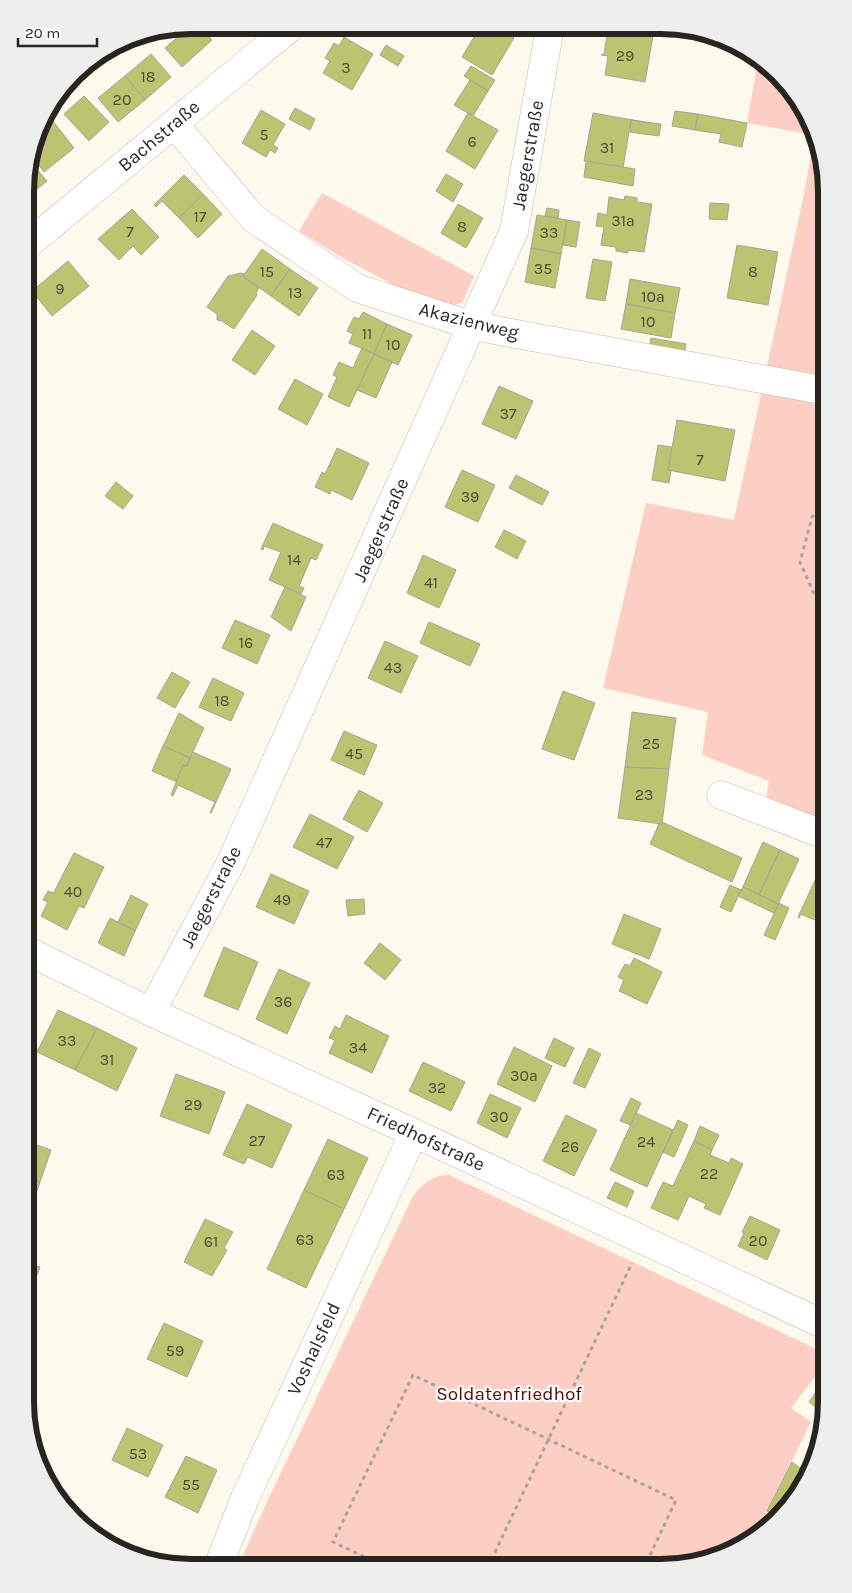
<svg xmlns="http://www.w3.org/2000/svg" width="852" height="1593" font-family="Karla,sans-serif">
<rect width="100%" height="100%" fill="#fef9ed"/>
<g fill="#fdcec3">
<polygon points="758,60 770,66 818,137 827,191 827,826 766,799 769,781 702,755 708,712 603,688 646,503 734,520 802,203 815,135 747,123"/>
<polygon points="322,193 474,276 462,303 444,307 394,285 348,261 299,231"/>
<path d="M 449,1175 L 827,1354 L 827,1361 L 791,1408 L 811,1422 L 754,1538 L 715,1559 L 661,1568 L 238,1567 L 265,1506 L 413,1196 C 425,1182 431,1176 449,1175 Z"/>
</g>
<g fill="#bdc471" stroke="#a4a596">
<polygon points="191,25 199,25 212,40 182,67 165,48"/>
<polygon points="396,26 412,26 408,33"/>
<polygon points="480,27 495,27 514,38 492,75 462,57"/>
<polygon points="606,28 653,36 645,82 605,75 608,56 601,55 604,54 608,30 605,30"/>
<polygon points="344,37 373,54 352,90 323,73 330,61 325,58 334,43 339,46"/>
<polygon points="386,45 404,56 398,66 380,55"/>
<polygon points="151,54 171,77 145,100 125,76"/>
<polygon points="471,66 495,80 488,91 464,76"/>
<polygon points="125,76 145,100 118,122 98,98"/>
<polygon points="470,80 488,91 473,116 454,105"/>
<polygon points="84,96 109,122 89,141 64,114"/>
<polygon points="295,108 315,119 310,130 289,119"/>
<polygon points="261,110 285,124 273,145 278,148 275,153 270,150 266,157 242,143"/>
<polygon points="675,111 698,114 695,130 672,126"/>
<polygon points="468,113 498,130 475,169 446,151"/>
<polygon points="593,113 644,122 631,120 623,168 584,161"/>
<polygon points="698,114 747,123 742,147 719,142 721,134 695,130"/>
<polygon points="49,116 74,148 44,172 31,155 40,123"/>
<polygon points="631,120 661,124 659,136 630,132"/>
<polygon points="29,160 47,181 26,198 26,169"/>
<polygon points="586,161 635,169 633,186 584,177"/>
<polygon points="446,174 463,184 453,202 436,191"/>
<polygon points="184,175 203,194 179,218 162,201 156,207 154,205"/>
<polygon points="203,194 222,214 198,238 179,218"/>
<polygon points="625,196 637,198 637,202 652,204 644,252 628,250 628,253 616,251 616,247 601,245 604,227 596,226 598,213 607,215 609,197 624,200"/>
<polygon points="710,203 729,204 727,220 709,219"/>
<polygon points="458,204 483,218 466,248 441,233"/>
<polygon points="547,208 559,210 558,218 545,216"/>
<polygon points="132,209 159,237 141,255 133,246 119,260 98,239"/>
<polygon points="537,215 567,220 561,254 531,248"/>
<polygon points="567,220 580,222 576,247 563,245"/>
<polygon points="737,245 778,252 768,305 727,298"/>
<polygon points="531,248 561,254 555,288 525,282"/>
<polygon points="262,249 290,269 271,296 243,276"/>
<polygon points="593,259 612,262 605,301 586,298"/>
<polygon points="68,261 89,286 52,316 32,291"/>
<polygon points="290,269 318,288 299,316 271,296"/>
<polygon points="241,273 244,274 242,276 259,288 256,293 257,295 234,329 222,321 217,320 217,314 207,307 228,276"/>
<polygon points="630,279 680,288 675,313 626,304"/>
<polygon points="626,304 675,313 671,338 621,329"/>
<polygon points="363,312 387,324 374,354 349,343 353,334 347,331 354,317 359,319"/>
<polygon points="387,324 412,335 398,365 374,354"/>
<polygon points="252,330 275,346 255,375 232,360"/>
<polygon points="651,338 686,344 684,355 649,349"/>
<polygon points="362,348 374,354 349,407 328,397 337,377 333,375 339,362 353,368"/>
<polygon points="374,354 392,362 376,398 357,390"/>
<polygon points="295,379 323,394 307,425 278,409"/>
<polygon points="499,386 533,401 516,439 482,424"/>
<polygon points="677,420 735,430 725,481 668,470"/>
<polygon points="658,445 672,447 668,470 671,471 669,483 652,480"/>
<polygon points="337,448 369,463 352,500 331,490 330,494 315,487 322,472 325,474"/>
<polygon points="462,470 495,485 478,522 445,507"/>
<polygon points="516,475 549,492 542,505 509,488"/>
<polygon points="116,482 133,496 123,509 105,496"/>
<polygon points="273,523 323,545 316,560 311,558 299,586 304,588 301,594 269,580 281,552 264,546 263,550 261,549"/>
<polygon points="504,530 526,541 517,559 495,547"/>
<polygon points="423,555 456,570 439,608 407,593"/>
<polygon points="285,587 306,597 291,631 271,617"/>
<polygon points="235,620 270,635 257,664 222,648"/>
<polygon points="429,622 480,644 470,666 420,643"/>
<polygon points="385,641 418,656 401,693 368,678"/>
<polygon points="172,672 190,682 175,708 157,698"/>
<polygon points="213,678 244,693 231,721 199,707"/>
<polygon points="563,691 595,703 574,760 542,749"/>
<polygon points="632,712 676,718 669,769 625,767"/>
<polygon points="179,713 204,728 190,758 163,746"/>
<polygon points="344,731 377,745 364,775 331,760"/>
<polygon points="163,746 190,758 187,766 183,765 177,782 152,771"/>
<polygon points="193,752 231,769 211,813 210,813 215,802 178,785 173,796 171,795 183,765 187,766"/>
<polygon points="625,767 669,769 662,824 618,818"/>
<polygon points="359,790 383,803 367,832 343,819"/>
<polygon points="310,814 354,837 337,869 293,847"/>
<polygon points="662,822 742,858 732,882 650,844 659,824 662,824"/>
<polygon points="763,842 780,850 759,895 743,887"/>
<polygon points="780,850 799,859 778,904 759,895"/>
<polygon points="74,853 104,867 84,908 79,906 67,930 41,916 48,902 43,900 48,891 53,893 54,892"/>
<polygon points="26,854 37,860 26,886"/>
<polygon points="271,874 309,891 294,924 256,907"/>
<polygon points="818,874 827,878 827,920 823,929 824,924 801,914 799,918 798,917"/>
<polygon points="730,885 741,890 731,912 720,907"/>
<polygon points="743,887 778,904 774,913 738,896"/>
<polygon points="131,895 148,904 135,931 118,922"/>
<polygon points="364,899 365,914 348,916 346,900"/>
<polygon points="779,903 789,908 775,940 764,935"/>
<polygon points="624,914 661,929 649,959 612,944"/>
<polygon points="110,918 135,931 124,956 98,943"/>
<polygon points="380,943 401,960 385,980 364,963"/>
<polygon points="224,947 258,962 238,1010 204,996"/>
<polygon points="634,958 662,972 647,1004 619,991 624,980 618,977 625,964 630,966"/>
<polygon points="279,969 310,983 287,1034 256,1019"/>
<polygon points="58,1010 97,1028 75,1070 37,1052"/>
<polygon points="346,1015 389,1036 372,1073 329,1053 335,1040 329,1038 335,1026 340,1029"/>
<polygon points="97,1028 137,1048 117,1091 75,1070"/>
<polygon points="554,1038 574,1048 565,1067 545,1058"/>
<polygon points="514,1047 552,1066 535,1102 497,1084"/>
<polygon points="589,1048 601,1054 585,1088 573,1083"/>
<polygon points="423,1062 465,1082 451,1111 409,1091"/>
<polygon points="176,1074 225,1092 209,1134 160,1116"/>
<polygon points="490,1094 521,1108 507,1138 477,1123"/>
<polygon points="631,1098 641,1103 631,1125 620,1121"/>
<polygon points="247,1104 292,1125 272,1168 248,1157 244,1164 223,1155"/>
<polygon points="636,1113 673,1130 647,1187 610,1170"/>
<polygon points="566,1115 597,1130 574,1176 543,1161"/>
<polygon points="678,1120 688,1125 674,1157 663,1152"/>
<polygon points="700,1126 719,1135 712,1150 694,1141"/>
<polygon points="328,1139 368,1158 344,1209 304,1190"/>
<polygon points="25,1141 51,1150 40,1182 25,1177"/>
<polygon points="694,1141 712,1150 710,1155 729,1163 731,1158 743,1164 720,1215 704,1208 706,1204 689,1196 678,1220 651,1208 663,1182 673,1186"/>
<polygon points="25,1177 40,1182 29,1214 25,1213"/>
<polygon points="615,1182 634,1191 627,1207 607,1198"/>
<polygon points="304,1190 344,1209 306,1288 267,1269"/>
<polygon points="750,1216 780,1230 767,1260 738,1246 744,1233 742,1232"/>
<polygon points="205,1219 233,1232 224,1248 227,1250 212,1276 184,1262"/>
<polygon points="25,1257 31,1259 31,1264 40,1267 28,1300 25,1298"/>
<polygon points="164,1323 203,1341 187,1377 147,1359"/>
<polygon points="826,1377 827,1413 826,1415 809,1402"/>
<polygon points="127,1428 163,1445 148,1477 112,1460"/>
<polygon points="186,1456 217,1470 198,1513 165,1497"/>
<polygon points="792,1462 808,1474 793,1503 779,1517 767,1511"/>
</g>
<g fill="none" stroke-linecap="round" stroke-linejoin="round">
<defs>
<g id="minor">
<polyline points="174,124 254,219 357,288 473,326 827,391"/>
<polyline points="26,246 292,26"/>
<polyline points="721,795 827,836"/>
<polyline points="26,950 151,1012 414,1133 827,1326"/>
<polyline points="151,1012 230,864 514,231 550,27"/>
<polyline points="218,1567 245,1498 414,1133"/>
</g>
</defs>
<use href="#minor" stroke="#c1baac" stroke-width="29"/>
<g stroke="#a9a59c" stroke-width="3" stroke-dasharray="4 4" stroke-linecap="butt">
<polyline points="827,623 800,562 812,517 827,499"/>
<polyline points="386,1567 333,1542 413,1375 676,1500 644,1568"/>
<polyline points="488,1567 632,1263"/>
</g>
<use href="#minor" stroke="#fff" stroke-width="28"/>
</g>
<g text-anchor="middle" dominant-baseline="central" stroke-width="4.5" stroke-linejoin="round" paint-order="stroke">
<g font-size="16" fill="#4d4d34">
<text x="625" y="55">29</text>
<text x="346" y="67">3</text>
<text x="148" y="76">18</text>
<text x="122" y="99">20</text>
<text x="264" y="134">5</text>
<text x="472" y="141">6</text>
<text x="607" y="147">31</text>
<text x="200" y="216">17</text>
<text x="623" y="220">31a</text>
<text x="462" y="226">8</text>
<text x="130" y="231">7</text>
<text x="549" y="232">33</text>
<text x="543" y="268">35</text>
<text x="267" y="271">15</text>
<text x="753" y="271">8</text>
<text x="60" y="288">9</text>
<text x="295" y="292">13</text>
<text x="653" y="296">10a</text>
<text x="648" y="321">10</text>
<text x="367" y="333">11</text>
<text x="393" y="344">10</text>
<text x="508" y="413">37</text>
<text x="700" y="459">7</text>
<text x="470" y="496">39</text>
<text x="294" y="559">14</text>
<text x="431" y="582">41</text>
<text x="246" y="642">16</text>
<text x="393" y="667">43</text>
<text x="222" y="700">18</text>
<text x="651" y="743">25</text>
<text x="354" y="753">45</text>
<text x="644" y="794">23</text>
<text x="324" y="842">47</text>
<text x="73" y="891">40</text>
<text x="282" y="899">49</text>
<text x="283" y="1001">36</text>
<text x="67" y="1040">33</text>
<text x="358" y="1047">34</text>
<text x="107" y="1059">31</text>
<text x="524" y="1075">30a</text>
<text x="437" y="1087">32</text>
<text x="193" y="1104">29</text>
<text x="499" y="1116">30</text>
<text x="257" y="1140">27</text>
<text x="646" y="1141">24</text>
<text x="570" y="1146">26</text>
<text x="709" y="1173">22</text>
<text x="336" y="1174">63</text>
<text x="305" y="1239">63</text>
<text x="758" y="1240">20</text>
<text x="211" y="1241">61</text>
<text x="175" y="1350">59</text>
<text x="138" y="1453">53</text>
<text x="191" y="1484">55</text>
</g>
<g font-size="19" fill="#282520" stroke="#fff">
<text transform="translate(159 136) rotate(-40)">Bachstraße</text>
<text transform="translate(528 155) rotate(-80)">Jaegerstraße</text>
<text transform="translate(469 321) rotate(14)">Akazienweg</text>
<text transform="translate(381 530) rotate(-66)">Jaegerstraße</text>
<text transform="translate(211 897) rotate(-63)">Jaegerstraße</text>
<text transform="translate(426 1139) rotate(25)">Friedhofstraße</text>
<text transform="translate(314 1349) rotate(-65)">Voshalsfeld</text>
</g>
<g font-size="19" fill="#530700" stroke="#fff">
<text x="509" y="1394">Soldatenfriedhof</text>
</g>
</g>
<path d="M0 0H852V1593H0ZM191 34H661A157 157 0 0 1 818 191V1402A157 157 0 0 1 661 1559H191A157 157 0 0 1 34 1402V191A157 157 0 0 1 191 34Z" fill="#eeeeed" fill-rule="evenodd"/>
<path fill="none" stroke="#282520" stroke-width="6" d="M191 34H661A157 157 0 0 1 818 191V1402A157 157 0 0 1 661 1559H191A157 157 0 0 1 34 1402V191A157 157 0 0 1 191 34Z"/>
<path d="M18 38v8h79v-8" fill="none" stroke="#282520" stroke-width="2.5"/>
<text x="25" y="38" font-size="15" fill="#282520" stroke="#ffffff" stroke-width="4" paint-order="stroke">20 m</text>
</svg>
